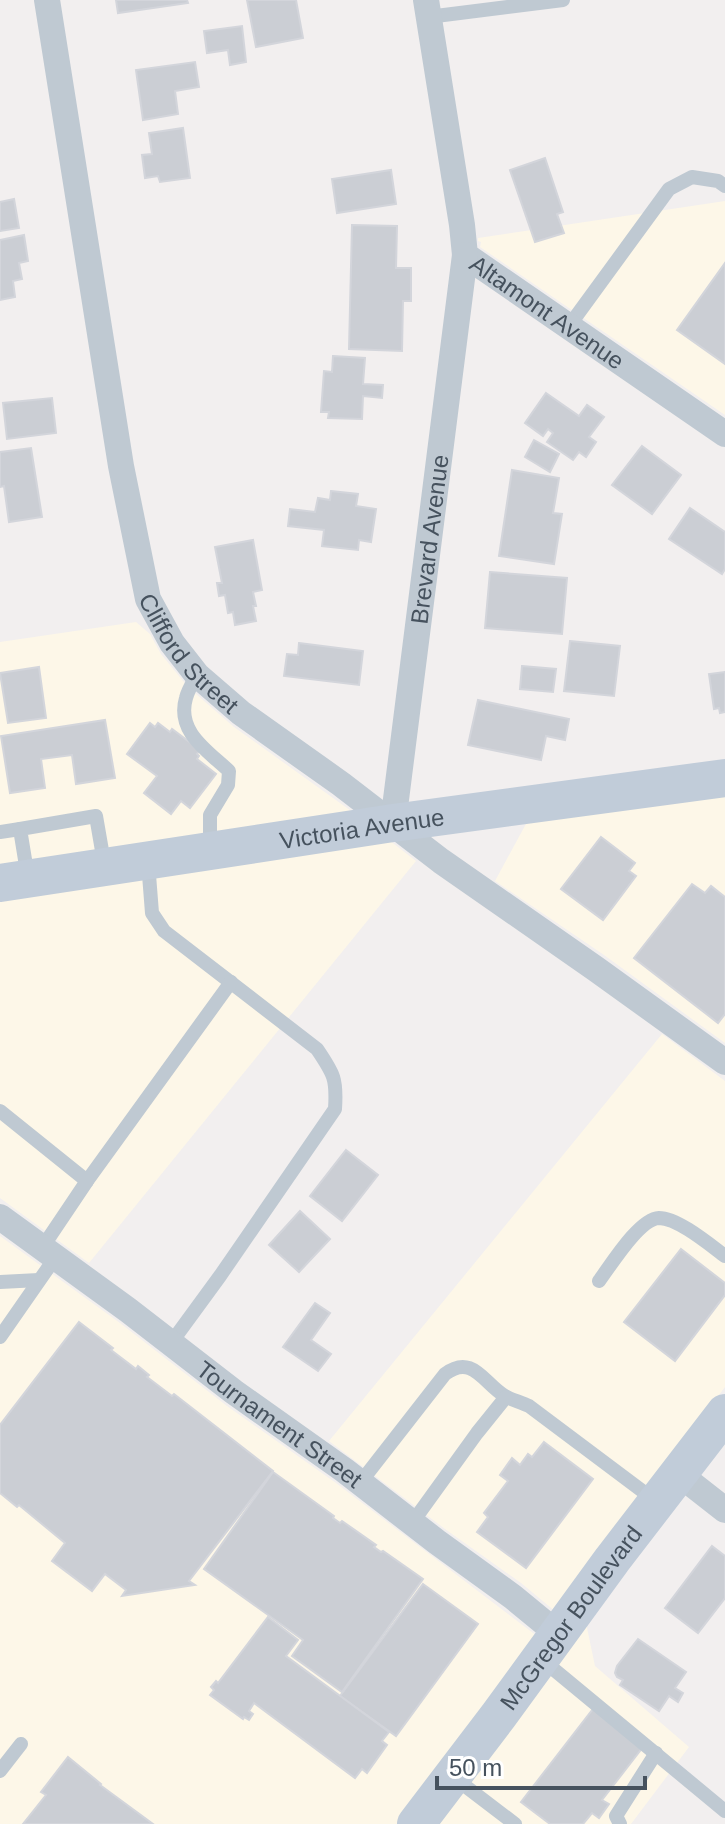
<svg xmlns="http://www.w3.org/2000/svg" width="725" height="1824" font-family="Arial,sans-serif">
<rect width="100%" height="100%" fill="#f2efef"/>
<g fill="#fdf7e8">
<polygon points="725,201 725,415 480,247 481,242 478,241 478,238"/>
<polygon points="136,622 150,634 161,654 188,687 234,727 354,813 0,867 0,642"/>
<polygon points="725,794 725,1043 604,955 495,881 527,822"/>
<polygon points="389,840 416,861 89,1263 0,1198 0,899"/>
<polygon points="662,1034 725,1081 725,1387 556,1612 521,1583 445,1529 329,1441"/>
<polygon points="0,1236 120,1323 227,1406 336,1483 537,1636 398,1824 0,1824"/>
<polygon points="586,1623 595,1666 689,1747 631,1824 436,1824"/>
</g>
<g fill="#cbced4" stroke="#d3d5db" stroke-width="2">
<polygon points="116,0 187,0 188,3 118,13"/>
<polygon points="247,0 296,0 303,38 256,47"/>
<polygon points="242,26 246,62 230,65 228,50 207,53 204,31"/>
<polygon points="195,62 199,87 175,91 178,114 143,120 136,70"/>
<polygon points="183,128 190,178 160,182 158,176 145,178 142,155 152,154 149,133"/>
<polygon points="545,158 563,212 557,214 564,233 535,242 510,170"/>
<polygon points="391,170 396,204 337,213 332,179"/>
<polygon points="14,199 19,228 0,231 0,202"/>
<polygon points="352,225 397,226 396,268 411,268 411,301 403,301 402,351 349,349"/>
<polygon points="24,235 28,261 19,263 22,279 13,281 15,297 0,300 0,240"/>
<polygon points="725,263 725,364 677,330"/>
<polygon points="333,356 365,358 363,384 383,385 382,398 363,396 362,419 328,418 329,412 321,412 324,371 332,372"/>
<polygon points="546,393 579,416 587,405 604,417 589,437 596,442 586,457 579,452 573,460 547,442 553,433 548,429 543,436 525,423"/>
<polygon points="52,398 56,433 7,439 3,403"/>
<polygon points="534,440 559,454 550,472 525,457"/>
<polygon points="642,446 681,475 652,514 612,485"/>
<polygon points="31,448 42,517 9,522 4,486 0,487 0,452"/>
<polygon points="512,470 559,478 553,513 562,514 554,564 499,556"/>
<polygon points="331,491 358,494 356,506 376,509 371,542 359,540 358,550 322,546 324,530 288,526 290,509 315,512 318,498 330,500"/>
<polygon points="690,508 725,532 725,569 722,574 669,539"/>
<polygon points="253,540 262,590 253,592 256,606 253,606 256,621 235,625 233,612 228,613 225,595 219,596 217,583 222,583 215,547"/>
<polygon points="490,572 567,578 562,634 485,628"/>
<polygon points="570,641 620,646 614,696 564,691"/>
<polygon points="299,643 363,651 359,685 284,676 287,654 298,655"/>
<polygon points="522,666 556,669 553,692 520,689"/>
<polygon points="39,667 46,718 8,723 0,673"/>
<polygon points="725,672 725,712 720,713 719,708 714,709 709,674"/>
<polygon points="478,700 569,719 565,740 546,736 541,760 468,745"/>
<polygon points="105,720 115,778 76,784 72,755 41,759 45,788 10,793 1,736"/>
<polygon points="150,723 155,727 158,723 170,732 172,729 200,750 197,754 199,756 197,759 216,774 190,808 181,801 171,814 144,793 157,776 127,754"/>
<polygon points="601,837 635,863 629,871 636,876 603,920 561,889"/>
<polygon points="692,884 705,893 711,886 725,897 725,1014 718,1023 634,958"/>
<polygon points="346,1150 378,1175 342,1221 310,1196"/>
<polygon points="300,1211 330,1239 299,1272 269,1245"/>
<polygon points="681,1249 725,1283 725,1295 675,1361 624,1322"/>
<polygon points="315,1303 330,1313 311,1340 331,1354 318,1371 283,1347"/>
<polygon points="79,1322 113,1348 111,1350 136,1369 138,1366 149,1375 147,1377 172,1396 174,1394 273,1471 189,1581 195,1585 122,1596 126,1590 105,1574 92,1591 52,1561 65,1543 19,1505 17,1507 0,1493 0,1425"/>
<polygon points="544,1442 593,1479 526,1568 477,1532 488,1517 484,1513 508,1481 500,1475 512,1458 520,1465 528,1454 532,1457"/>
<polygon points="273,1472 334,1516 333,1518 340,1523 342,1521 376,1545 374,1547 381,1552 383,1551 423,1579 342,1692 292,1656 303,1640 204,1569"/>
<polygon points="712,1546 725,1556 725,1598 698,1633 665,1608"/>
<polygon points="423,1584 478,1624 396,1736 340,1696"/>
<polygon points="268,1617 298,1640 286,1656 389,1732 382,1741 387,1745 367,1773 362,1769 355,1778 254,1703 249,1711 253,1714 249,1720 244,1717 243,1719 210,1695 214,1690 211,1687 216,1681 218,1683"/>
<polygon points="638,1639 686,1672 675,1688 683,1693 678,1702 669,1696 659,1711 620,1685 623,1680 617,1677 615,1673 617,1666"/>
<polygon points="593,1709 643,1747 602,1800 609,1804 599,1818 592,1813 583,1824 550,1824 521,1802"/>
<polygon points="68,1757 101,1784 100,1785 153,1824 23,1824 46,1795 41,1792"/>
</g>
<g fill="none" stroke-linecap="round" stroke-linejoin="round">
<g stroke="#bfc9d2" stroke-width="14">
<polyline points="428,17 563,0"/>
<polyline points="569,326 669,189 692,177 718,181 725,186"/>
<path d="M 197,675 C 193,682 188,690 186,698 C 176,732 208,751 229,771 L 228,785 L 210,815 L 210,848"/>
<polyline points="0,832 20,829"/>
<path d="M 148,862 L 152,913 L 164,931 L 317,1049 C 334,1074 337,1079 335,1109 L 220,1276 L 171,1343"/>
<polyline points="28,878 20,829 96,816 105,868"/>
<polyline points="0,1111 87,1181"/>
<polyline points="42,1248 87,1181 231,982"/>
<path d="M 599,1281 C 611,1265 639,1219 659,1218 C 678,1218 710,1245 725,1256"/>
<polyline points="0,1282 39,1280"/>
<polyline points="0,1337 55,1258"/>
<path d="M 360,1483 L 445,1374 C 473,1353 484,1384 505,1396 C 512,1400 521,1402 529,1406 L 657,1502"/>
<polyline points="412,1523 477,1433 506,1397"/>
<polyline points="540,1658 725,1811"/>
<polyline points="0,1771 21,1744"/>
<polyline points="452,1776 515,1824"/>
<polyline points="620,1824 616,1816 656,1753"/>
</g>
<g stroke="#bfc9d2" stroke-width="26">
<path id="s1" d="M 47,0 L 121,466 L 148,599 L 172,643 L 197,675 L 241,713 L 341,784 L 441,861 L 596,969 L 725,1062"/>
<path id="s2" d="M 426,0 L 462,225 L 465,255 L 725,434"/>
<path id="s3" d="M 393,823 L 465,255"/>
<path id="s4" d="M 0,1217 L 128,1310 L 234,1392 L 344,1470 L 437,1542 L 513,1597 L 558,1634"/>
<polyline points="679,1474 725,1510"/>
</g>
<g stroke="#c1ccd9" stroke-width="38">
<path id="s5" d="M 0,883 L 393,823 L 725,778"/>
<path id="s6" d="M 416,1824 L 499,1715 L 612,1560 L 725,1413"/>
</g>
</g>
<g text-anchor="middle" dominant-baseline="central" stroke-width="8" stroke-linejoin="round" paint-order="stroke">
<g font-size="24" fill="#46525e" stroke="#fff">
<text stroke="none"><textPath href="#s2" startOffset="358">Altamont Avenue</textPath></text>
<text stroke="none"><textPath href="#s3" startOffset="286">Brevard Avenue</textPath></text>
<text stroke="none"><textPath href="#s1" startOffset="676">Clifford Street</textPath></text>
<text stroke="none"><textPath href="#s5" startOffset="366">Victoria Avenue</textPath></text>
<text stroke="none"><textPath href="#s4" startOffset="348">Tournament Street</textPath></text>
<text stroke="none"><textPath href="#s6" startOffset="258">McGregor Boulevard</textPath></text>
</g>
</g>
<path d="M437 1776v12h208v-12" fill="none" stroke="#46525e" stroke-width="4"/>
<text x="449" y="1776" font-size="24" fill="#46525e" stroke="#ffffff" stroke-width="6" paint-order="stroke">50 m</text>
</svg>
